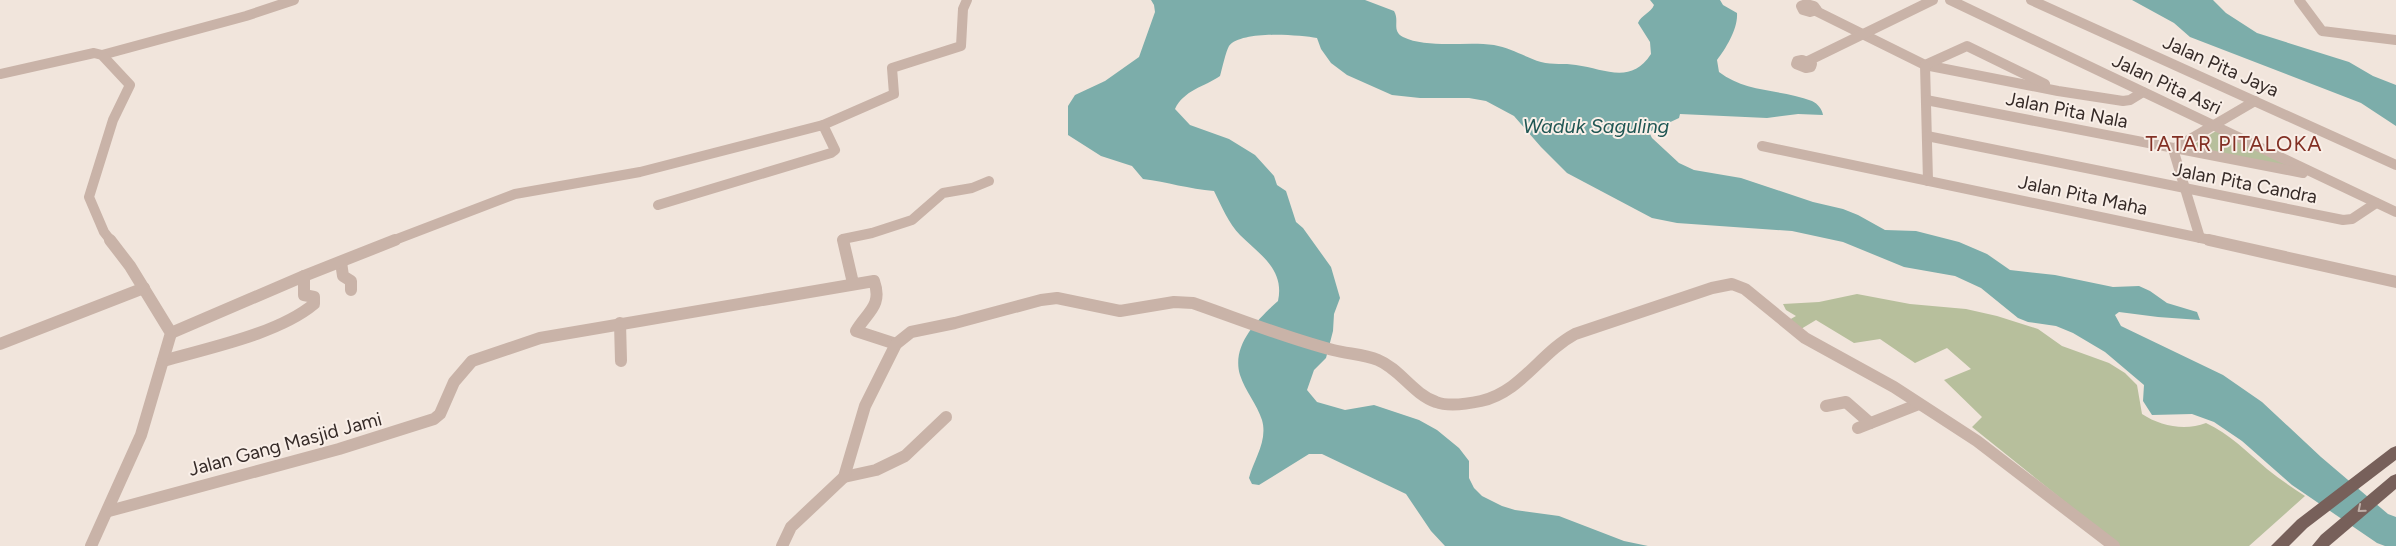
<svg xmlns="http://www.w3.org/2000/svg" width="2396" height="546" font-family="Figtree,sans-serif">
<rect width="100%" height="100%" fill="#f1e5dc"/>
<g fill="#b7bf9c">
<polygon points="2216,131 2292,167 2188,148"/>
<path d="M 1857,294 L 1910,304 L 1966,309 L 1997,316 L 2038,329 L 2062,346 L 2109,363 L 2125,373 L 2137,385 L 2142,414 C 2160,426 2185,431 2206,423 C 2230,434 2247,452 2267,469 C 2279,479 2292,487 2305,496 L 2249,546 L 2120,546 L 1972,427 L 1982,417 L 1944,380 L 1971,369 L 1947,348 L 1915,363 L 1880,339 L 1854,343 L 1816,320 L 1801,329 L 1789,320 L 1796,316 L 1786,310 L 1783,304 L 1819,302 Z"/>
</g>
<g fill="#7cadaa">
<path d="M 1151,0 L 1365,0 L 1394,11 C 1400,21 1391,30 1403,37 C 1428,49 1467,41 1494,45 C 1511,48 1525,57 1541,62 C 1553,65 1564,63 1576,65 C 1605,69 1631,85 1651,54 L 1650,42 L 1638,23 C 1641,15 1651,13 1654,5 L 1650,0 L 1720,0 L 1723,5 L 1737,13 C 1738,29 1726,48 1717,60 L 1719,72 C 1746,93 1781,89 1812,101 C 1818,104 1822,109 1823,115 L 1798,114 L 1767,118 L 1680,114 L 1679,118 L 1649,132 L 1652,138 L 1679,163 L 1694,170 L 1741,178 L 1813,202 L 1843,209 L 1858,215 L 1885,230 L 1916,231 L 1959,242 L 1987,254 L 2010,270 L 2055,275 L 2113,287 L 2139,286 L 2150,291 L 2167,303 L 2197,312 L 2200,320 L 2158,317 L 2119,312 L 2115,315 L 2121,326 L 2223,375 L 2262,402 L 2321,457 L 2388,514 L 2396,517 L 2396,546 L 2385,546 L 2377,543 L 2292,485 L 2242,441 L 2214,422 L 2192,414 L 2152,415 L 2143,401 L 2144,385 L 2105,352 L 2073,333 L 2056,326 L 2028,322 L 2018,318 L 1981,288 L 1955,276 L 1904,267 L 1843,242 L 1792,231 L 1677,223 L 1652,218 L 1567,173 L 1541,147 L 1514,116 L 1486,101 L 1469,98 L 1420,98 L 1392,95 L 1347,75 L 1331,63 L 1321,49 L 1317,38 C 1299,35 1242,30 1229,46 C 1226,51 1222,69 1220,76 C 1204,87 1184,90 1175,109 L 1190,125 L 1229,139 L 1255,155 L 1274,176 L 1277,185 L 1286,191 L 1296,222 L 1303,228 L 1331,267 L 1340,298 L 1334,314 L 1333,331 L 1326,358 L 1314,370 L 1307,390 L 1317,402 L 1345,410 L 1374,405 L 1419,420 L 1437,430 L 1459,448 L 1469,461 L 1469,478 L 1474,488 L 1482,496 L 1502,506 L 1515,510 L 1559,516 L 1624,541 L 1648,546 L 1445,546 L 1431,531 L 1406,494 L 1322,454 L 1309,454 L 1259,485 L 1252,484 L 1249,478 C 1254,459 1268,441 1262,420 C 1257,404 1245,391 1240,375 C 1231,345 1258,319 1278,301 C 1285,269 1259,254 1240,235 C 1229,224 1221,205 1214,191 C 1189,189 1167,182 1143,179 L 1132,166 L 1101,156 L 1068,135 L 1068,106 L 1075,95 L 1105,81 L 1139,57 L 1155,12 L 1154,5 Z"/>
<polygon points="2132,0 2213,0 2226,13 2257,33 2349,62 2373,76 2396,85 2396,126 2361,103 2190,37 2174,23"/>
</g>
<g fill="none" stroke-linecap="round" stroke-linejoin="round">
<g stroke="#c9b3a8" stroke-width="10">
<polyline points="1950,0 2396,212"/>
<polyline points="2031,0 2396,165"/>
<polyline points="2299,0 2322,31 2396,40"/>
<polygon points="1806,4 1814,6 1817,10 1810,12 1803,10 1801,6"/>
<polyline points="1816,11 1925,65 2058,91 2123,101 2130,100 2143,92"/>
<polyline points="102,55 246,16 294,0"/>
<polygon points="1802,60 1812,64 1811,67 1806,68 1796,64 1797,61"/>
<polyline points="1808,61 1933,0"/>
<polyline points="1925,65 1967,46 2045,84"/>
<polyline points="1925,65 1928,181"/>
<polyline points="0,74 94,53 102,55 130,85 113,120 89,197 104,232 111,241"/>
<polyline points="1926,100 2303,173"/>
<polyline points="823,125 894,94 892,68 961,46 963,9 967,0"/>
<polyline points="1927,136 2343,220 2352,219 2376,203"/>
<polyline points="1762,146 2215,241"/>
<polyline points="2200,238 2173,149 2255,101"/>
<polyline points="392,241 515,194 640,172 823,125 835,150 831,153 658,205"/>
<polyline points="844,241 843,239 872,233 912,220 943,193 972,188 989,181"/>
</g>
<g stroke="#c9b3a8" stroke-width="12">
<polyline points="843,240 853,283"/>
<polyline points="2209,240 2396,282"/>
<polyline points="341,262 343,276 351,281 351,290"/>
<polyline points="620,323 621,361"/>
<polyline points="171,333 304,276 395,240"/>
<polyline points="0,344 144,288"/>
<path d="M 163,361 C 208,348 278,334 314,304 L 314,297 L 304,295 L 304,276"/>
<polyline points="1826,406 1846,402 1870,423"/>
<polyline points="1858,428 1919,404"/>
<polyline points="844,477 876,470 905,456 946,417"/>
<path d="M 109,511 L 339,449 L 434,419 L 440,414 L 454,382 L 472,361 L 540,338 L 874,281 C 883,306 867,312 856,331 L 896,344"/>
<polyline points="91,546 141,435 171,333 130,266 110,240"/>
<path d="M 782,546 L 791,527 L 844,477 L 865,406 L 896,344 L 911,332 L 955,323 L 1041,300 L 1057,298 L 1120,311 L 1174,302 L 1193,303 C 1239,319 1286,338 1333,350 C 1348,354 1364,354 1378,360 C 1400,369 1413,394 1436,402 C 1449,407 1467,404 1481,401 C 1521,392 1540,353 1575,334 L 1712,288 L 1732,284 L 1745,289 L 1805,338 L 1894,387 L 1977,441 L 2114,546"/>
</g>
<g fill="#77605a" fill-rule="evenodd">
<polygon points="2396,446 2396,460 2307,528 2289,546 2271,546 2297,520 2391,448"/>
<polygon points="2396,474 2396,489 2329,546 2312,546 2321,535 2391,476"/>
</g>
</g>
<defs><path id="oneway-chevron" d="M-2-3.5L2.5 0L-2 3.5" fill="none" stroke-width="1.6" stroke-linecap="round" stroke-linejoin="round" transform="scale(1.25)"/></defs>
<use stroke="#beafa8" href="#oneway-chevron" transform="translate(2361 509) rotate(140)"/>
<g text-anchor="middle" dominant-baseline="central" stroke-width="4" stroke-linejoin="round" paint-order="stroke">
<g font-size="19" fill="#362b28" stroke="#f9efe8">
<text transform="translate(2221 66) rotate(24)">Jalan Pita Jaya</text>
<text transform="translate(2167 84) rotate(25)">Jalan Pita Asri</text>
<text transform="translate(2067 110) rotate(11)">Jalan Pita Nala</text>
<text transform="translate(2245 183) rotate(11)">Jalan Pita Candra</text>
<text transform="translate(2083 195) rotate(12)">Jalan Pita Maha</text>
<text transform="translate(285 444) rotate(-15)">Jalan Gang Masjid Jami</text>
</g>
<g font-size="20" font-style="italic" fill="#1f5653" stroke="#f9efe8">
<text x="1596" y="126">Waduk Saguling</text>
</g>
<g font-size="21" letter-spacing="1" fill="#823024" stroke="#f9efe8">
<text x="2234" y="143">TATAR PITALOKA</text>
</g>
</g>
</svg>
